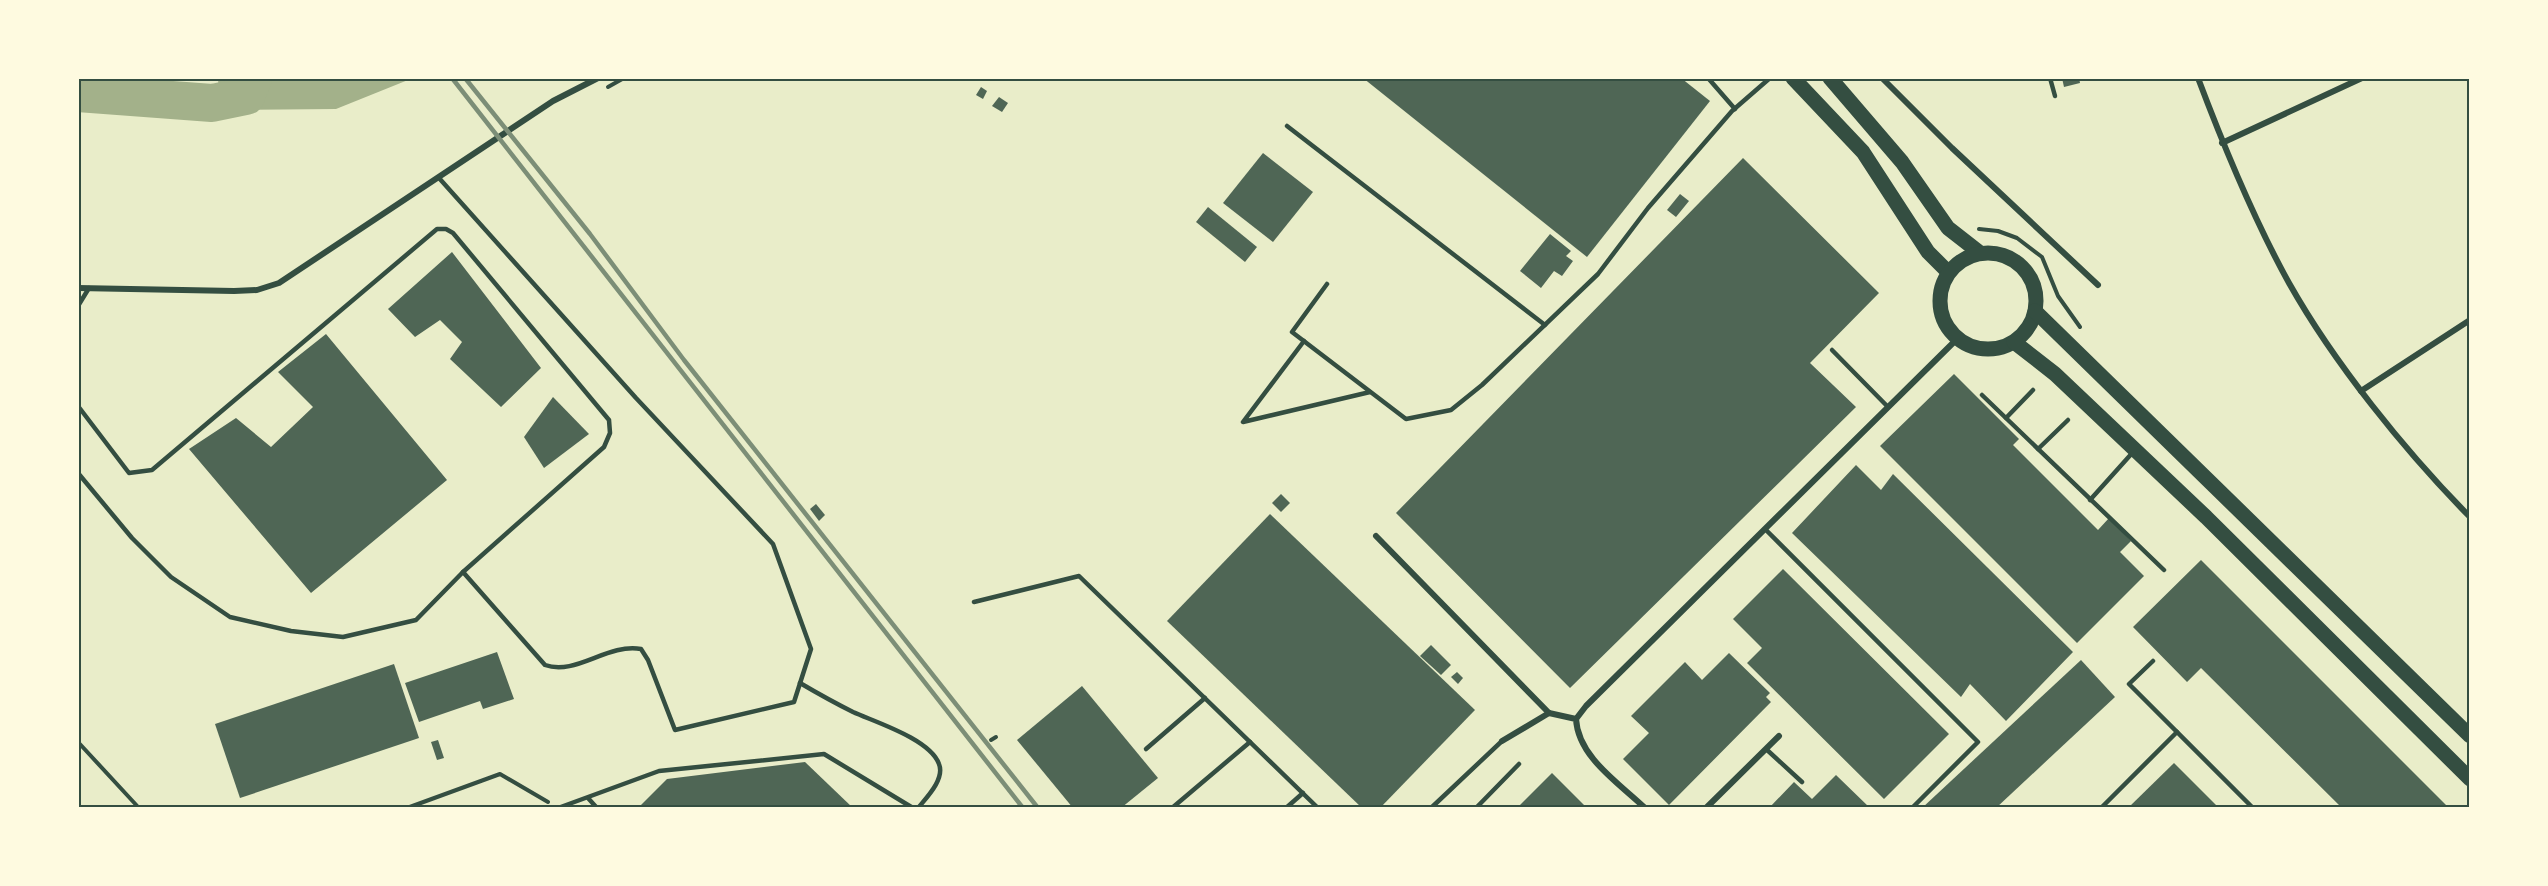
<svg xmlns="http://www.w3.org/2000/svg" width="2548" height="886" font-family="'Sofia Sans Condensed',sans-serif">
<rect width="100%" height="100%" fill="#e9edc9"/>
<polygon fill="#a3b18a" points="218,78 413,78 336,109 220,110"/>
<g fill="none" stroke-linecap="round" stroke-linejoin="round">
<polyline stroke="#a3b18a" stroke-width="38" points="78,93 212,103 246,96 253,78"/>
</g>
<g fill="#4f6655">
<polygon points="1363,78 1681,78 1710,101 1587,257"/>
<polygon points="2062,78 2079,78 2080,83 2064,87"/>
<polygon points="981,87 987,91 983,99 976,95"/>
<polygon points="999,97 1008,103 1002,112 992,106"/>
<polygon points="1263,153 1313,192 1273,242 1223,203"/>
<polygon points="1743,158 1879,293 1810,363 1856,407 1570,688 1396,513"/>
<polygon points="1680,194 1689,201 1676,217 1667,210"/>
<polygon points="1208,207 1257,247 1245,262 1196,222"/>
<polygon points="1550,234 1571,251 1566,256 1573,261 1562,276 1554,271 1541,288 1520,271"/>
<polygon points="452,252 541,368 501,407 450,359 462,342 440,320 415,337 388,309"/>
<polygon points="326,334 447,480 311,593 189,449 236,418 271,447 313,407 278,372"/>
<polygon points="1954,374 2019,439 2013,445 2098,530 2109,518 2131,541 2120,552 2144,576 2077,643 1880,446"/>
<polygon points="553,397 589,434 544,468 524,437"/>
<polygon points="1856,465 1881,490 1893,474 2073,652 2006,721 1970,684 1961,697 1792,533"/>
<polygon points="1281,494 1290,503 1281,512 1272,503"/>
<polygon points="816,504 825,515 819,521 810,509"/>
<polygon points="1270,514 1475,710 1380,808 1362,808 1167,621"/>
<polygon points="2201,560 2449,808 2342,808 2201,668 2187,682 2133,627"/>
<polygon points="1783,569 1949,734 1884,799 1747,663 1762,648 1733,619"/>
<polygon points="1431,645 1451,665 1441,675 1420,656"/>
<polygon points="497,652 514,699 483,709 480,701 419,722 405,683"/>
<polygon points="1729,653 1770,693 1766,697 1771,702 1669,805 1623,759 1649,733 1631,716 1685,662 1702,680"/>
<polygon points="2081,660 2115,697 1996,808 1922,808"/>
<polygon points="394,664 419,738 240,798 215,724"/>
<polygon points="1457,672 1463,678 1458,684 1451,677"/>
<polygon points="1082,686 1158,778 1121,808 1073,808 1017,740"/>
<polygon points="438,740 444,758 437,760 431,742"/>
<polygon points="805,762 853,808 638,808 667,779"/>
<polygon points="2174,763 2219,808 2128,808"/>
<polygon points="1552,773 1587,808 1517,808"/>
<polygon points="1836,775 1870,808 1769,808 1794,782 1812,799"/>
</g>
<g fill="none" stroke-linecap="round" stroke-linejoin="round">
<g stroke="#344e41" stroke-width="4">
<polyline points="608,87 624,78"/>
<polyline points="1979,229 1998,231 2017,238 2042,257 2058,296 2080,327"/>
<polyline points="991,740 996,737"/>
<polyline points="78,742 139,808"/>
<polyline points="407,808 500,774 548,802"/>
</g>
<g stroke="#344e41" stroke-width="4.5">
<polyline points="1708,78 1735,109"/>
<polyline points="2050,78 2055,96"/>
<polyline points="1287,126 1545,325"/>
<path d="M 439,178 L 636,398 L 773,544 L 811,649 L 794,702 L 675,730 L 648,660 L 641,649 C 607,643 576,676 545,665 L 463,572"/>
<polyline points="1327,284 1292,332 1406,419 1451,410 1482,385 1598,274 1648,208 1732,111 1770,78"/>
<polyline points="78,306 89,288"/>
<polyline points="1304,341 1243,422 1370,392"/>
<polyline points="1832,350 1888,407"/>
<polyline points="1982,395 2164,570"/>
<polyline points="78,406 129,473 152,470 437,229 446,229 453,233 609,420 610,433 604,447 463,572 416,620 343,637 291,631 230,617 171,577 132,538 78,473"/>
<polyline points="2006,418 2033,390"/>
<polyline points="2038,449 2068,420"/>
<polyline points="2090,500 2134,451"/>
<polyline points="1765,529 1978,742 1912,808"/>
<polyline points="974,602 1079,576 1318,808"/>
<polyline points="2153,661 2129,684 2253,808"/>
<path d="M 800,683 C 817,693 835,703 853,712 C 875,722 930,739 939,764 C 945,779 927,797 918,808"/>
<polyline points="1146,749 1205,698"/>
<polyline points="1766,749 1802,782"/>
<polyline points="588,798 597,808"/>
<polyline points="558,808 659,771 824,754 913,808"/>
<polyline points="1172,808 1250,742"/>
<polyline points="1286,808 1303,793"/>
<polyline points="1431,808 1502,741"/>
<polyline points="1476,808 1519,764"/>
<polyline points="2101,808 2177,732"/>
</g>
<g stroke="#344e41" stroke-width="6">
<polyline points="1882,78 1952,148 2098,285"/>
<path d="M 2198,78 C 2224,147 2253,218 2289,283 C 2334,363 2405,451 2470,517"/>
<polyline points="2222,143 2362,78"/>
<polyline points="78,288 234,291 257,290 279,283 553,101 598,78"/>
<polyline points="2361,391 2470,320"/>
<polyline points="1376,536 1549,713"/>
<polyline points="1576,719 1586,706 1958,338"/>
<path d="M 1502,741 L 1549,713 L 1576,719 C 1578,757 1619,783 1645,808"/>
<polyline points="1706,808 1779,736"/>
</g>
<g stroke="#344e41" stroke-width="15">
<polyline points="1793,78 1863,152 1928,252 1948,272"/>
<polyline points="1830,78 1902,162 1948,228 1980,253"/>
<circle cx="1988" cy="301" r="48"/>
<polyline points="2035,311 2470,736"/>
<polyline points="2014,342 2055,374 2206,517 2470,779"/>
</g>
<g stroke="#7c8e77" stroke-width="4.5">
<polyline points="452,78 1023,808"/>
<polyline points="465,78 590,234 684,360 1038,808"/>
</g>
</g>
<rect width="2548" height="886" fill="none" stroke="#fefae0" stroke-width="159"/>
<rect x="80" y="80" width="2388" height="726" fill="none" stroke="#344e41" stroke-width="2"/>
</svg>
